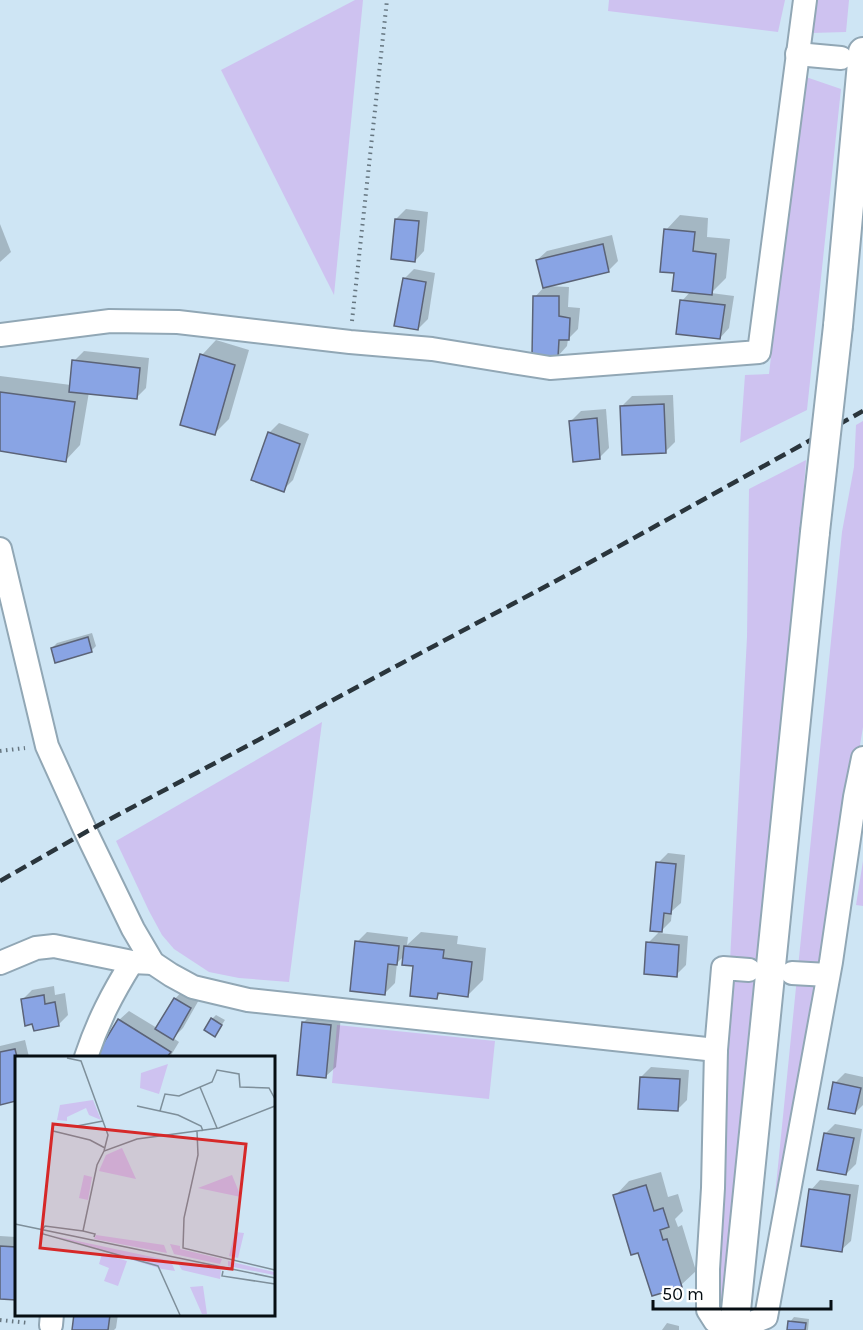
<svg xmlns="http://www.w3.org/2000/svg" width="863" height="1330" font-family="Karla,sans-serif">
<rect width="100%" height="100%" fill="#cee5f4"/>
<g fill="#cec2f0">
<polygon points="355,0 363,0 334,295 221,70"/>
<polygon points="609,0 785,0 778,32 608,11"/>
<polygon points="815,0 849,0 846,32 811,33"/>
<polygon points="803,76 841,89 807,410 740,443 745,375 769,374"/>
<polygon points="863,421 863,727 825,956 770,1245 842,532 854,467 856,425"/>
<polygon points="806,460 794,620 759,965 730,961 747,637 749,489"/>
<polygon points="322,722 289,982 239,978 209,972 174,949 162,935 149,911 116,841"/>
<polygon points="863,861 863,906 856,905"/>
<polygon points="729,977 759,978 724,1303 721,1305 717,1303"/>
<polygon points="337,1025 495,1041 489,1099 332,1083"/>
</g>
<g fill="#0003">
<polygon points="406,209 428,212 424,251 415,261 396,219"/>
<polygon points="680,215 708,218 707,237 730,239 726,278 711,293 734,296 729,328 720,338 682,301 691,291 676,272 666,230"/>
<polygon points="0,224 11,252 0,262"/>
<polygon points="612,235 618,261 609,270 546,286 569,287 568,307 580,308 578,329 568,339 567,346 558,356 535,297 544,287 537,260 547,251"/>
<polygon points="414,269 435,273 428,319 418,329 404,279"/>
<polygon points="216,340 249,350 229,419 214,434 202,355"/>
<polygon points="84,351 149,358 146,388 136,398 89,392 80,445 66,460 0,450 0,376 71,385 74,361"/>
<polygon points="673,395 675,442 665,452 622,406 632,396"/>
<polygon points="606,409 609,448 599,458 571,421 581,411"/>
<polygon points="279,423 309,434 293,480 283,490 269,433"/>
<polygon points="92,633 96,646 91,651 52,648 57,643"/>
<polygon points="668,853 685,855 681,903 672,911 671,921 659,933 688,936 686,965 676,975 648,943 660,931 658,863"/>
<polygon points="367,932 408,937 407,945 421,932 458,936 457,944 486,948 483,980 468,995 442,992 437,997 415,965 405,955 397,963 395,983 385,993 357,942"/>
<polygon points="54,986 55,995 65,993 68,1015 58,1025 34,1022 22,1000 32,990"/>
<polygon points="184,989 200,998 183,1028 173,1038 179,1042 170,1057 97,1057 119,1020 129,1011 157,1028 175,999"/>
<polygon points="313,1013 341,1016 336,1067 326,1076 303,1023"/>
<polygon points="216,1015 225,1020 215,1035 212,1019"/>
<polygon points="25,1040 29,1057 16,1057 16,1100 0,1104 0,1046"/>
<polygon points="651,1067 689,1070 687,1100 677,1110 641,1077"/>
<polygon points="845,1073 863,1077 863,1105 855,1113 835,1083"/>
<polygon points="835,1124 862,1129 856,1164 846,1174 826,1133"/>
<polygon points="661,1172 668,1197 678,1194 683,1211 675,1219 678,1227 682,1225 696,1271 681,1285 615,1196 629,1181"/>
<polygon points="820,1180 859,1185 851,1241 841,1250 811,1190"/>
<polygon points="0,1236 16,1237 16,1299 0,1297"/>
<polygon points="75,1314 118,1314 116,1328 114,1330 74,1330"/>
<polygon points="794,1317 809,1319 808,1330 789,1330 790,1322"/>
<polygon points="667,1323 679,1326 679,1330 662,1330"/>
</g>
<g fill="#89a4e4" stroke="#5b6377" stroke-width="1.5">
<polygon points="395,219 419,221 415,262 391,259"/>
<polygon points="664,229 695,232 693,251 716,254 712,295 672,291 674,273 660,272"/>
<polygon points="603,244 609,272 543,288 536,260"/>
<polygon points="403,278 426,282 418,330 394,326"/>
<polygon points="533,296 559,296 559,316 570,318 569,340 559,340 558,357 532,356"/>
<polygon points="680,300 725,305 720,339 676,334"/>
<polygon points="200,354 235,365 215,435 180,425"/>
<polygon points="72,360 140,368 137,399 69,392"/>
<polygon points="0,392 75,402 66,462 0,451"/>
<polygon points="664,404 666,453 622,455 620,406"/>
<polygon points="597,418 600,459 573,462 569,421"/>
<polygon points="268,432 300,444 284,492 251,480"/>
<polygon points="88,637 92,652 55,663 51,648"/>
<polygon points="656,862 676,864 671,914 664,913 662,932 650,931"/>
<polygon points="355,941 399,946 397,965 388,964 385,995 350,991"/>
<polygon points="646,942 679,945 677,977 644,974"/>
<polygon points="404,946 444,950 443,958 472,962 468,997 438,993 437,999 410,996 413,966 402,965"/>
<polygon points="44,995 45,1004 55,1002 59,1026 34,1031 32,1024 25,1026 21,999"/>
<polygon points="174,998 191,1008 173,1040 155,1029"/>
<polygon points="211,1018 222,1025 215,1037 204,1030"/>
<polygon points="118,1019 171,1052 167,1057 95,1057"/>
<polygon points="302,1022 331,1025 326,1078 297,1075"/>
<polygon points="15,1049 17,1057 16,1101 0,1105 0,1052"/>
<polygon points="640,1077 680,1079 678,1111 638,1109"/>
<polygon points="833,1082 861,1088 855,1114 828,1109"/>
<polygon points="824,1133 854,1138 846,1175 817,1170"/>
<polygon points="646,1185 654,1211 663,1208 669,1227 660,1230 663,1240 667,1239 682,1287 652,1296 638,1253 631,1255 613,1195"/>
<polygon points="809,1189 850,1195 842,1252 801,1246"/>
<polygon points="0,1246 16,1247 16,1300 0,1299"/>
<polygon points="74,1314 115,1314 115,1315 110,1315 108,1330 72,1330"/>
<polygon points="788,1321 806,1323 805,1330 787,1330"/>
</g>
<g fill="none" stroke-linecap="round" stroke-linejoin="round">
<defs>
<g id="minor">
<polyline points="797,54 841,58"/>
<polyline points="0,335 110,321 178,322 350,342 432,349 550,368 759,352 805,0"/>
<polyline points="0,549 47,746 86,832 133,929 153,963 171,975 193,987 248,1000 716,1050"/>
<polyline points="0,963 36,948 54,946 132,962 153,963"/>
<polyline points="792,973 828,975"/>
<path d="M 86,1057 C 98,1021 112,994 132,962"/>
<polyline points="51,1325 52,1314"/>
<polyline points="733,1330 715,1321 708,1310 708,1269 713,1188 716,1050 723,968 749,970"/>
<polyline points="735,1330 766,1317 831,962 855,797 863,758"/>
</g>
<g id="tertiary">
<polyline points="838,326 863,52"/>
<polyline points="734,1330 815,532"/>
</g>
</defs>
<use href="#minor" stroke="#91a7b5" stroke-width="26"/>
<use href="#tertiary" stroke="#91a7b5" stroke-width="32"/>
<g stroke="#667680" stroke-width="4" stroke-dasharray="1.5 4.5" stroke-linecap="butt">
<polyline points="352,321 387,0"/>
<polyline points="0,751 25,748"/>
<polyline points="0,1320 29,1323"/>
</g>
<use href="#minor" stroke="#fff" stroke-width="22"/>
<use href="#tertiary" stroke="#fff" stroke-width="28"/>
<polyline stroke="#2a353c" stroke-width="4.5" stroke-dasharray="12 6" stroke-linecap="butt" points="0,881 86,832 578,569 863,411"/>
<defs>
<polyline id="tertiary-bridge" points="815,532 838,326"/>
</defs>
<use href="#tertiary-bridge" stroke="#91a7b5" stroke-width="32" stroke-linecap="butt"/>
<use href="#tertiary-bridge" stroke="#fff" stroke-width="28"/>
</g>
<g transform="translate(15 1056)">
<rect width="260" height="260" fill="#cee5f4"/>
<path d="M 153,8 L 144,38 L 125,32 L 126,17 ZM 78,44 L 86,64 L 74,59 L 71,52 L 52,61 L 52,65 L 42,64 L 45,49 ZM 107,92 L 121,123 L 84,115 L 91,99 ZM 69,119 L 77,121 L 73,144 L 64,142 ZM 217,119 L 226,141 L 183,132 ZM 220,176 L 229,177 L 223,202 L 214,200 ZM 81,179 L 149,189 L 152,197 L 79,183 ZM 39,180 L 156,205 L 160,215 L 147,213 ZM 155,188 L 165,190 L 165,193 L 207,203 L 205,208 L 159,198 ZM 87,198 L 112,205 L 103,230 L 89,225 L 94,212 L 84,208 ZM 213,205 L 259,216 L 259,219 L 213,210 ZM 162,206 L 206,214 L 205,223 L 167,214 ZM 188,230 L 192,258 L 187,258 L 175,231 Z" fill="#cec2f0"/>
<path fill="none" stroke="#7e8f9a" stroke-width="1.5" d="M 52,2 L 66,5 L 93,79 L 89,95M 185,31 L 202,72M 122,50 L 163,59 L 186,70 L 188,75M 145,55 L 150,38 L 164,40 L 197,26 L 202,14 L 224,18 L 225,31 L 254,32 L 260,43M 62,70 L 88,65M 38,75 L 75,84 L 90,92M 182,75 L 183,99 L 169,162 L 168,192 L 260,214M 0,168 L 260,222M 68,175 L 82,109 L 89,95 L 122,83 L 204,72 L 260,50M 79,181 L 80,178 L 68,175 L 30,170 L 27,174 L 28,178 L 143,210 L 165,259M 208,215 L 207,220 L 260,228"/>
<path fill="#d62828" fill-opacity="0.15" stroke="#d62828" stroke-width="3" d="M 38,68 L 231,88 L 217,213 L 25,192 Z"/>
<rect width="260" height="260" fill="none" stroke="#060e13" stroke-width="3"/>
</g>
<path d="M653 1300v9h178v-9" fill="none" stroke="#060e13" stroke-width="3"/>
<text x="662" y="1300" font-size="18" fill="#060e13" stroke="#ffffff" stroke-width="4.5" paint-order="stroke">50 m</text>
</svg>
